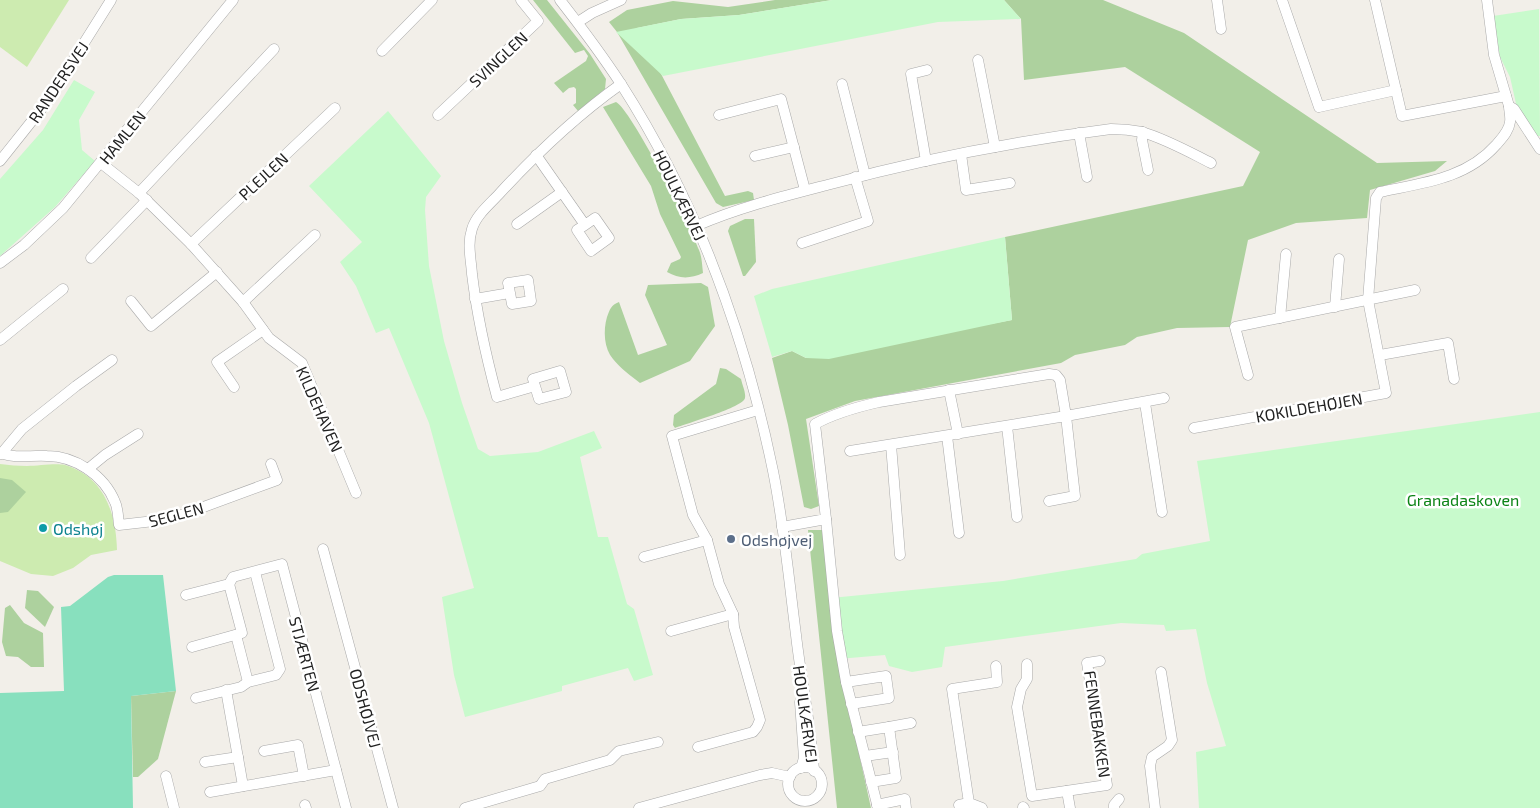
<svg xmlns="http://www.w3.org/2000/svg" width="1540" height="808" font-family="'Exo 2',sans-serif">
<rect width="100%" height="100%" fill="#f2efe9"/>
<g fill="#cdebb0">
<polygon points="0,0 69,0 27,67 0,47"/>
<path d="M 0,464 C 9,465 18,466 27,466 C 38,466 55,463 65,465 C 105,477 116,514 117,550 L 91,555 L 73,568 L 53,576 L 31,574 L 0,561 Z"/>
</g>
<g fill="#add19e">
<polygon points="533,0 547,0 590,54 606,79 605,89 578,111 573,105 576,103 576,89 574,87 569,88 563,93 554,83 586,61 588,56 584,50 575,53"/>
<polygon points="775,0 832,0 739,15 681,19 637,28 725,196 748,191 753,193 754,200 723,207 716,203 617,32 609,22 627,10 673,1 728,7"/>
<polygon points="1004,0 1103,0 1184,33 1377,163 1447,161 1435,171 1370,190 1367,218 1296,223 1248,240 1230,327 1177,328 1137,337 1125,345 1075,355 1061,363 855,401 806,419 819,506 811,509 804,507 788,425 772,358 792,351 806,358 1012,320 1005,237 1243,186 1260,152 1125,67 1024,80 1021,19"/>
<path d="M 616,102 C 630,108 692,229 699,250 C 702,257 702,265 703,273 C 690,279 679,279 667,272 L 671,263 L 680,259 L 681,257 L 660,214 L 651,186 L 603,107 Z"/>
<polygon points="745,219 754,219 756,262 745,276 743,276 728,231 730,226"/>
<path d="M 701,283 L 708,287 L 715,326 L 690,361 L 640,383 C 631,376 620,368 613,359 C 604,349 603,330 607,317 C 610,309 611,305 619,302 L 638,355 L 667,345 L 645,295 L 648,285 Z"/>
<path d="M 720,368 L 726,369 L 741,379 C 742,384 746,393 745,398 C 744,407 685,424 675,428 L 673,425 L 674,415 L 716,384 Z"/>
<polygon points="0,478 12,480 26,492 8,512 0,513"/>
<polygon points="808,530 823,530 838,659 871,808 837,808"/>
<polygon points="27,590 38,591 54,607 45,627 25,608"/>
<polygon points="10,605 24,623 43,633 44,667 31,667 18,657 6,656 2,642 5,608"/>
<polygon points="176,691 158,759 138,777 133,777 131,696"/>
</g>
<g fill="#c8facc">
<polygon points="832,0 1004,0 1021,19 938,22 663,76 616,32 681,19 739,15"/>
<polygon points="1539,9 1540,136 1537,136 1517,108 1510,77 1500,57 1493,16"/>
<polygon points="74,80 95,92 79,120 82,150 95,161 55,207 0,256 0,179 43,130"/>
<polygon points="388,111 441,176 426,197 425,210 429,266 444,341 462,403 478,449 490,456 538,452 594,431 602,448 580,457 598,537 608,537 627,604 634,609 653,675 634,681 628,668 562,686 562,691 465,717 454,675 442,597 474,588 429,423 389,328 376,333 356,286 340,262 362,242 309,186"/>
<polygon points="1005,237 1012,320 829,359 806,358 792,351 772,357 754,296 772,289"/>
<polygon points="1540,412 1540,808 1199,808 1196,752 1226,746 1207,683 1196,629 1166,631 1164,625 1121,623 945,647 942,667 912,672 889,666 885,655 838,659 831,598 1003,581 1136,559 1142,554 1210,541 1197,461"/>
</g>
<polygon fill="#88e0be" points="114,575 163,575 176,691 131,696 133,808 0,808 0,693 64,691 61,607 70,606 108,577"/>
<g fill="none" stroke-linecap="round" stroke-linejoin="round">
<defs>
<g id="minor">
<path d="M 560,0 C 581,27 602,55 621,84 C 696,201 745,335 773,471 C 784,525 789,581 796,635 C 801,680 811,725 814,771"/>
<polyline points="1217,0 1221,29"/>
<polyline points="1282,0 1319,107 1396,90"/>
<polyline points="1375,0 1402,116 1506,96"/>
<polyline points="1487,0 1494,55 1509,106 1514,109 1540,149"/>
<polyline points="578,22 592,13 621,0"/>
<polyline points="382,51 432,0"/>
<polyline points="978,60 995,147"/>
<polyline points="842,84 865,175"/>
<polyline points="438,115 538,21 521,0"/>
<polyline points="719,115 781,99 805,190"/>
<polyline points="1143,132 1142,140 1148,170"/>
<polyline points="1079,133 1087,177"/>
<polyline points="961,154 966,190 1010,183"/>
<polyline points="536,155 585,225 577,230 591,251 609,238 595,218 585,225"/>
<polyline points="755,156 794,147"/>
<polyline points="0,161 47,102 111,0"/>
<polyline points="926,161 911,74 927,70"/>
<polyline points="101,163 139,193 191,244 243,302 269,338 302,363 356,493"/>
<polyline points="139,193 274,49"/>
<polyline points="517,224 562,192"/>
<path d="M 696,226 C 740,207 785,196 831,184 C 923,159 1016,141 1111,129 C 1121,129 1132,130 1142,132 C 1166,139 1189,152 1211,163"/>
<polyline points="802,243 868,221 855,177"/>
<polyline points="191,244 335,108"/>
<polyline points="91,258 147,200"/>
<polyline points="0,263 24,245 63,208 233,0"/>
<polyline points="475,299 510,293 512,304 531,301 528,280 508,283 510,293"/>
<polyline points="131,301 151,326 217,272"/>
<polyline points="243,302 315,235"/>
<polyline points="1335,307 1339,259"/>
<polyline points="1280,318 1286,254"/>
<polyline points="0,340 63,289"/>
<polyline points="1380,355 1448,343 1454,379"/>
<polyline points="1248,375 1235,327 1415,290"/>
<path d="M 535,386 L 539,399 L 566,392 L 560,371 L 533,379 L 535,386 L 497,397 C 486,356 477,316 472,274 C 471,259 467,244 472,229 C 476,215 490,204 500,193 C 537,153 576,116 621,84"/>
<polyline points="234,387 217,362 263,330"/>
<polyline points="949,390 958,434"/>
<polyline points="1145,403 1162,512"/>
<polyline points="1007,426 1017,517"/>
<path d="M 1194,428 L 1386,393 L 1368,300 L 1376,198 L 1380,192 C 1422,183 1466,179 1496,145 C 1502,138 1509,131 1510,122 C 1511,117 1509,111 1509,106"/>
<polyline points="947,436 959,533"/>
<polyline points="891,445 900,555"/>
<polyline points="850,451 1066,416 1075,496 1049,501"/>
<path d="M 0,453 C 18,459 29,455 47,456 C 75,456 104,475 115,502 C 118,508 118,517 119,525 L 163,520 L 179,516 L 277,480 L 271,464"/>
<polyline points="1,454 22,429 76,386 112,360"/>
<polyline points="88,469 105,455 138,434"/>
<polyline points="826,519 837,631 846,682 878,808"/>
<path d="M 782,527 L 826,519 L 815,424 C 835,413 857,407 879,402 L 1049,374 L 1056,375 L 1060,380 L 1066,416 L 1164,398"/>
<polyline points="323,549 393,808"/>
<polyline points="644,557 707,540"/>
<polyline points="186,595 229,584 233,577 282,564 346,808"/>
<polyline points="671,631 733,614"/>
<polyline points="236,635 248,682"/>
<polyline points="192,647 242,633 229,584"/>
<polyline points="1027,664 1027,679 1021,689 1017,707 1032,796 1107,785 1087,663 1100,661"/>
<polyline points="846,682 886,676 889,698 851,704"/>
<polyline points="226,690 243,786"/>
<polyline points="196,698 241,687 248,682 276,675 280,669 255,572"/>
<polyline points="800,702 804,758 801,768"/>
<polyline points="889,727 911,723"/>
<polyline points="858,732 889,727 896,778 871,782"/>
<polyline points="698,747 753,732 757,727 760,720 734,627 733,614 719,584 707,540 693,515 672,436 758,410"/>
<polyline points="264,751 298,745 304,776"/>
<polyline points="865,756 893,752"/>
<polyline points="205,762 238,757"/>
<circle cx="805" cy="784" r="17"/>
<polyline points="166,776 174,808"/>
<polyline points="1067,791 1070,808"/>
<polyline points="210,792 336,770"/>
<polyline points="305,805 306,808"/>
<polyline points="877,805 905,799 906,808"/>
<polyline points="1023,807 1024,808"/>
<polyline points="465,808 540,786 545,779 610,760 619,751 658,742"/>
<polyline points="639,808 760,775 772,773 790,777"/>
<polyline points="960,808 959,805 969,803"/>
<polyline points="982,808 969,803 952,689 997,682 996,666"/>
<polyline points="1114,808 1114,805 1119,799"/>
<polyline points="1155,808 1150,766 1152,757 1168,746 1172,740 1161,672"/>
</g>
</defs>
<use href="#minor" stroke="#a9a9a9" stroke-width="11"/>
<use href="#minor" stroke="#fff" stroke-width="10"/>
</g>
<circle fill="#0f9aa8" stroke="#fff" stroke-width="2" cx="43" cy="528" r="5"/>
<circle fill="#5c6f8a" stroke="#fff" stroke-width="2" cx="731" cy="539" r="5"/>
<g text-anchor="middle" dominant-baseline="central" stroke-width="5" stroke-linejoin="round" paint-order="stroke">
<g font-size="16" fill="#222" stroke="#fff">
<text transform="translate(498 59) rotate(-43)">SVINGLEN</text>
<text transform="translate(58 82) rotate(-56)">RANDERSVEJ</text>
<text transform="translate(122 137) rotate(-51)">HAMLEN</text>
<text transform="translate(263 176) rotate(-43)">PLEJLEN</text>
<text transform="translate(680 195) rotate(64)">HOULKÆRVEJ</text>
<text transform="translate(1309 407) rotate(-10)">KOKILDEHØJEN</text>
<text transform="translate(320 409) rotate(66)">KILDEHAVEN</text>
<text transform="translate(176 514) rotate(-15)">SEGLEN</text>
<text transform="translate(305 654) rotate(75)">STJÆRTEN</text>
<text transform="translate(366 708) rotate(75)">ODSHØJVEJ</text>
<text transform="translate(806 714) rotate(82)">HOULKÆRVEJ</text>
<text transform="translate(1098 724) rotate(82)">FENNEBAKKEN</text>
</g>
<g font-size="16" fill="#0c8416" stroke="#fff">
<text x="1463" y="499">Granadaskoven</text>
</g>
<g font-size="16" fill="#0d838f" stroke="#fff" text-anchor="start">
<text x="53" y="528">Odshøj</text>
</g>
<g font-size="16" fill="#4e5e75" stroke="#fff" text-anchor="start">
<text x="741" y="539">Odshøjvej</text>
</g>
</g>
</svg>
